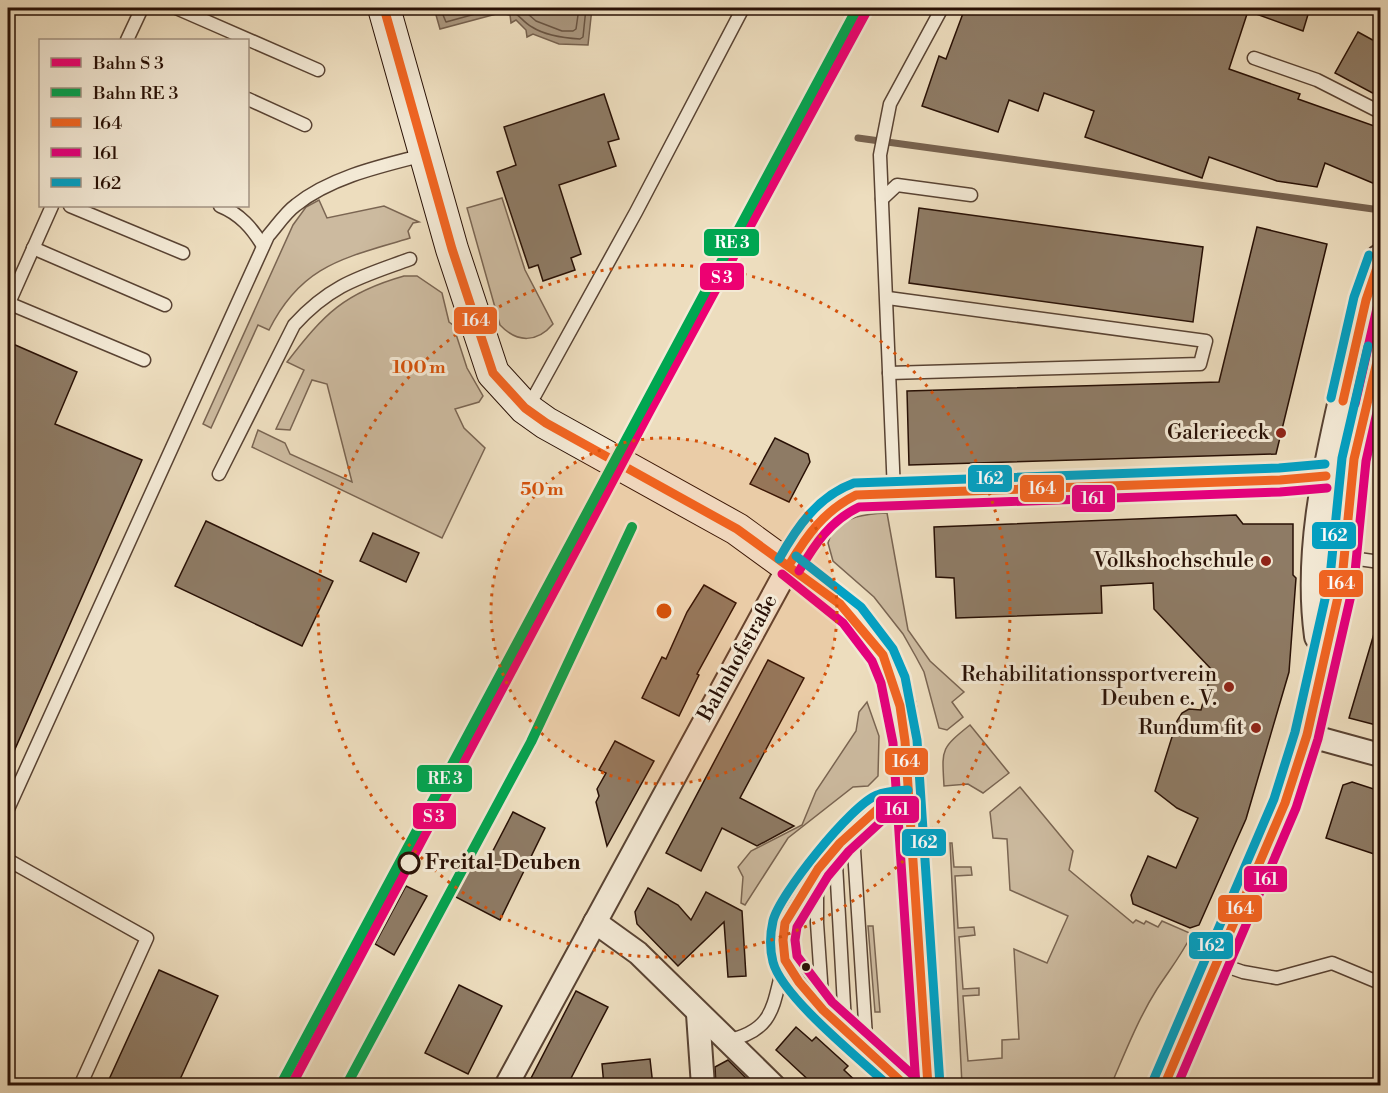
<svg xmlns="http://www.w3.org/2000/svg" width="1388" height="1093" font-family="'Libre Bodoni',serif">
<rect width="100%" height="100%" fill="#edddbe"/>
<filter id="stains"><feTurbulence type="fractalNoise" baseFrequency=".00333" numOctaves="4"/><feColorMatrix values="0 0 0 0 .2 0 0 0 0 .09 0 0 0 0 .02 0 0 0 .5 -.17"/></filter>
<radialGradient id="worn" r=".72"><stop offset=".6" stop-color="#630" stop-opacity="0"/><stop offset="1" stop-color="#630" stop-opacity=".3"/></radialGradient>
<g fill="#ccba9f" stroke="#7a6552" stroke-width="1.5">
<path d="M 502,198 L 525,270 L 553,324 C 537,343 517,343 500,325 L 467,208 Z"/>
<path d="M 319,200 L 327,218 L 384,206 L 419,222 L 413,223 L 408,231 L 410,238 C 345,258 302,264 269,330 L 258,325 L 211,428 L 203,424 L 293,225 L 306,207 Z"/>
<path d="M 404,276 L 417,276 L 442,293 L 449,322 L 453,325 L 467,368 L 483,396 L 479,402 L 455,409 L 464,428 L 485,448 L 442,538 L 252,447 L 258,430 L 285,443 L 290,454 L 352,482 L 327,384 L 312,380 L 290,430 L 276,429 L 304,370 L 287,362 C 324,314 344,293 404,276 Z"/>
<path d="M 887,513 L 908,630 L 930,661 L 964,692 L 952,702 L 963,717 L 947,730 L 939,728 L 924,672 L 916,657 L 903,634 L 874,597 L 833,561 L 828,543 L 831,534 C 846,516 864,514 887,513 Z"/>
<polygon points="867,702 879,736 878,776 868,786 853,787 788,838 745,905 741,903 743,877 738,867 751,851 802,825 816,791 856,731 859,712"/>
<path d="M 970,725 L 1009,773 L 983,793 L 968,784 L 944,786 C 942,749 940,749 970,725 Z"/>
<path d="M 1020,787 L 1073,851 L 1069,870 L 1133,923 L 1136,920 L 1144,924 L 1146,921 L 1158,927 L 1162,921 L 1192,934 C 1181,956 1170,969 1157,989 C 1138,1019 1125,1053 1111,1085 L 962,1085 L 950,843 L 952,843 L 954,867 L 971,867 L 972,875 L 955,876 L 958,928 L 974,927 L 975,935 L 959,937 L 963,989 L 979,988 L 979,995 L 963,996 L 968,1061 L 1002,1058 L 1002,1040 L 1019,1039 L 1014,949 L 1047,963 L 1068,916 L 1010,890 L 1007,839 L 993,838 L 990,812 Z"/>
<polygon points="868,926 873,926 880,1012 875,1012"/>
</g>
<polygon fill="#aa977f" stroke="#76614e" stroke-width="1.5" points="434,8 592,8 588,45 559,44 533,34 527,37 526,30 516,20 511,23 510,15 500,13 440,29"/>
<g fill="none" stroke-linecap="round" stroke-linejoin="round">
<g stroke="#695442" stroke-width="1.5">
<polyline points="440,8 446,22 497,8"/>
<path d="M 504,8 C 518,11 521,21 532,27 C 546,36 564,38 580,39 L 583,37 L 586,8"/>
<polyline points="521,8 536,21 562,31 573,31 576,29 579,8"/>
</g>
<polyline stroke="#76614e" stroke-width="7" points="858,138 1373,209"/>
</g>
<g fill="#8e7b65" stroke="#281005" stroke-width="1.5">
<polygon points="965,8 1310,8 1303,31 1248,11 1229,69 1300,94 1298,99 1380,128 1380,172 1375,184 1325,163 1317,187 1277,181 1209,157 1202,178 1085,137 1094,111 1044,93 1038,111 1009,100 998,132 922,106 939,56 946,59"/>
<polygon points="1358,32 1380,44 1380,97 1335,73"/>
<polygon points="604,94 619,139 608,142 616,166 559,185 581,254 571,258 575,270 543,281 538,265 529,268 497,172 516,165 504,127"/>
<polygon points="919,208 1203,247 1193,322 909,283"/>
<polygon points="1257,227 1327,244 1276,454 909,465 907,391 1219,382"/>
<polygon points="13,344 77,372 55,424 142,460 8,765 8,356"/>
<polygon points="775,438 808,454 810,462 789,502 750,484"/>
<polygon points="1236,515 1243,524 1293,524 1293,575 1296,578 1289,672 1246,819 1199,925 1190,928 1133,904 1131,895 1148,856 1176,868 1198,818 1177,808 1155,791 1177,721 1182,713 1189,709 1201,710 1212,670 1154,609 1153,583 1101,586 1102,613 956,618 954,578 936,577 934,527"/>
<polygon points="206,521 333,581 302,646 175,586"/>
<polygon points="373,533 419,553 406,582 360,561"/>
<polygon points="704,585 736,603 697,674 699,675 679,716 642,698 662,657 666,659 687,612"/>
<polygon points="1376,627 1380,628 1380,726 1349,718"/>
<polygon points="768,660 804,678 740,798 794,826 757,846 722,828 701,871 666,853"/>
<polygon points="615,741 654,761 607,846 596,802 599,796 597,789 606,773 599,770"/>
<polygon points="1352,782 1380,791 1380,856 1326,838 1343,785"/>
<polygon points="513,812 545,828 500,920 450,894 469,858 485,866"/>
<polygon points="406,886 427,896 394,955 375,944"/>
<polygon points="648,888 678,905 691,920 706,892 742,911 746,976 728,977 724,922 678,966 637,924 635,912"/>
<polygon points="159,970 218,996 177,1086 106,1086"/>
<polygon points="459,985 502,1006 468,1074 425,1053"/>
<polygon points="576,991 608,1007 584,1053 567,1086 527,1086"/>
<polygon points="796,1027 812,1041 816,1037 848,1066 844,1070 861,1086 815,1086 787,1060 776,1050"/>
<polygon points="650,1059 653,1086 604,1086 602,1064"/>
<polygon points="728,1060 754,1086 716,1086 715,1067"/>
</g>
<g fill="none" stroke-linecap="round" stroke-linejoin="round">
<defs>
<g id="service">
<polyline points="176,8 318,70"/>
<polyline points="127,40 142,8"/>
<polyline points="1254,58 1317,80 1380,112"/>
<polyline points="248,99 305,125"/>
<polyline points="882,199 897,185 971,195"/>
<polyline points="70,206 183,253"/>
<path d="M 220,206 C 240,214 252,228 263,246"/>
<polyline points="33,248 165,305"/>
<polyline points="888,298 1206,341 1200,364 889,373"/>
<polyline points="8,303 144,360"/>
<polyline points="8,305 52,206"/>
<polyline points="525,406 535,395 636,212 743,8"/>
<path d="M 219,474 L 294,325 C 331,284 361,277 410,259"/>
<polyline points="894,492 880,155 890,104 942,8"/>
<polyline points="1344,557 1380,562"/>
<path d="M 8,809 L 268,236 C 277,226 285,213 296,205 C 331,177 381,166 424,155"/>
<polyline points="859,827 854,850 866,1037 870,1054"/>
<polyline points="840,845 836,864 845,1023 850,1032"/>
<polyline points="8,860 147,938 80,1086"/>
<polyline points="817,873 817,923 823,1010"/>
<polyline points="1217,963 1243,972 1277,978 1332,963 1380,983"/>
<path d="M 726,1041 C 777,1030 772,1004 785,960"/>
<polyline points="907,1086 823,1010 799,982 785,960 783,940 785,923 818,869 840,843 881,806 909,803"/>
</g>
<g id="minor">
<polyline points="1307,735 1380,755"/>
<polyline points="595,922 638,953 774,1086"/>
<polyline points="698,1014 703,1086"/>
<polyline points="506,1086 806,535 820,517 840,502 856,495 874,493 1280,480 1310,476 1343,480"/>
</g>
<g id="tertiary">
<path d="M 1319,636 C 1308,555 1326,474 1344,396 C 1355,349 1365,304 1380,259"/>
<polyline points="1164,1086 1285,803 1307,735 1342,579 1354,459 1380,349"/>
</g>
<polyline id="secondary" points="384,8 452,249 493,373 525,408 546,423 737,529 840,604 852,615 883,655 900,706 905,741 928,1086"/>
</defs>
<use href="#service" stroke="#594333" stroke-width="15"/>
<use href="#minor" stroke="#594333" stroke-width="26"/>
<use href="#tertiary" stroke="#594333" stroke-width="32"/>
<use href="#secondary" stroke="#281005" stroke-width="34"/>
<use href="#service" stroke="#f3e9d5" stroke-width="12"/>
<use href="#minor" stroke="#f3e9d5" stroke-width="22"/>
<use href="#tertiary" stroke="#f3e9d5" stroke-width="28"/>
<use href="#secondary" stroke="#f3e9d5" stroke-width="32"/>
<defs>
<g id="bus-1">
<polyline points="384,8 452,249 493,373 525,408 546,423 737,529 840,604 883,655 900,706 905,741 928,1086"/>
<polyline points="1343,401 1366,300 1380,259"/>
<path d="M 789,565 C 807,535 824,511 856,495 L 1280,480 L 1326,476"/>
<polyline points="906,1086 823,1010 799,982 785,960 783,940 785,923 818,869 840,843 881,806 910,802"/>
<polyline points="1164,1086 1285,803 1307,735 1342,579 1354,459 1380,349"/>
</g>
<g id="bus-2">
<polyline points="1355,404 1380,295"/>
<path d="M 799,571 C 815,544 830,521 859,507 L 1280,492 L 1327,488"/>
<polyline points="782,574 843,623 872,661 881,683 893,743 916,1086"/>
<polyline points="912,814 886,817 849,851 828,876 797,927 795,940 797,956 832,1002 915,1077"/>
<polyline points="1177,1086 1296,808 1318,739 1354,582 1366,461 1380,399"/>
</g>
<g id="bus-3">
<polyline points="1331,398 1354,297 1369,255"/>
<polyline points="796,556 861,607 893,649 905,677 917,740 940,1085"/>
<path d="M 779,559 C 797,527 818,496 854,483 L 1279,468 L 1325,464"/>
<polyline points="1153,1081 1274,799 1295,732 1330,577 1342,458 1368,346"/>
<path d="M 889,1086 C 861,1060 782,997 773,962 C 770,950 770,934 773,921 C 779,895 851,805 877,795 C 886,791 899,791 908,790"/>
</g>
</defs>
<use href="#bus-1" stroke="#f3e9d5" stroke-width="14"/>
<use href="#bus-2" stroke="#f3e9d5" stroke-width="14"/>
<use href="#bus-3" stroke="#f3e9d5" stroke-width="14"/>
<use href="#bus-1" stroke="#f26522" stroke-width="9"/>
<use href="#bus-2" stroke="#e5007d" stroke-width="9"/>
<use href="#bus-3" stroke="#02a1c4" stroke-width="9"/>
<defs>
<polyline id="rail-1" points="291,1086 649,412 868,8"/>
<g id="rail-2">
<polyline points="280,1086 854,14"/>
<polyline points="346,1086 531,742 632,527"/>
</g>
</defs>
<use href="#rail-1" stroke="#f3e9d5" stroke-width="15"/>
<use href="#rail-2" stroke="#f3e9d5" stroke-width="15"/>
<use href="#rail-1" stroke="#ed0172" stroke-width="10"/>
<use href="#rail-2" stroke="#00a651" stroke-width="10"/>
</g>
<circle cx="664" cy="611" r="173" fill="#d5520b" fill-opacity=".12"/>
<g fill="none" stroke="#d5520b" stroke-width="3" stroke-dasharray="3 6">
<circle cx="664" cy="611" r="173"/>
<circle cx="664" cy="611" r="346"/>
</g>
<g fill="#8f2418" stroke="#f3e9d5" stroke-width="2">
<circle cx="1281" cy="433" r="6"/>
<circle cx="1266" cy="561" r="6"/>
<circle cx="1229" cy="687" r="6"/>
<circle cx="1256" cy="728" r="6"/>
</g>
<circle fill="#f3e9d5" stroke="#281005" stroke-width="3" cx="409" cy="863" r="10"/>
<circle fill="#281005" stroke="#f3e9d5" stroke-width="2" cx="806" cy="967" r="5"/>
<g text-anchor="middle" dominant-baseline="central" stroke-width="6" stroke-linejoin="round" paint-order="stroke">
<g font-size="21" fill="#281005" stroke="#f3e9d5" text-anchor="end">
<text x="1269" y="433">Galerieeck</text>
<text x="1254" y="561">Volkshochschule</text>
<text x="1217" y="675">Rehabilitationssportverein<tspan x="1217" dy="24">Deuben e. V.</tspan></text>
<text x="1244" y="728">Rundum fit</text>
</g>
<g font-size="21" fill="#281005" stroke="#f3e9d5">
<text transform="translate(738 658) rotate(-61)">Bahnhofstraße</text>
</g>
<g font-size="21" font-weight="bold" fill="#281005" stroke="#f3e9d5" text-anchor="start">
<text x="425" y="863">Freital-Deuben</text>
</g>
</g>
<circle cx="664" cy="611" r="9" fill="#d5520b" stroke="#f3e9d5" stroke-width="3"/>
<g font-size="18" text-anchor="middle" font-weight="bold" fill="#d5520b" stroke="#f3e9d5" stroke-width="6" stroke-linejoin="round" paint-order="stroke">
<text x="419" y="373">100 m</text>
<text x="542" y="495">50 m</text>
</g>
<g stroke="#f3e9d5" stroke-width="2">
<rect x="703" y="228" width="57" height="29" rx="6" fill="#00a651"/>
<rect x="699" y="262" width="46" height="29" rx="6" fill="#ed0172"/>
<rect x="453" y="306" width="45" height="29" rx="6" fill="#f26522"/>
<rect x="967" y="464" width="46" height="29" rx="6" fill="#02a1c4"/>
<rect x="1019" y="474" width="46" height="29" rx="6" fill="#f26522"/>
<rect x="1071" y="484" width="45" height="29" rx="6" fill="#e5007d"/>
<rect x="1311" y="521" width="46" height="29" rx="6" fill="#02a1c4"/>
<rect x="1318" y="569" width="46" height="29" rx="6" fill="#f26522"/>
<rect x="884" y="747" width="45" height="29" rx="6" fill="#f26522"/>
<rect x="416" y="764" width="57" height="29" rx="6" fill="#00a651"/>
<rect x="875" y="795" width="45" height="29" rx="6" fill="#e5007d"/>
<rect x="412" y="802" width="45" height="28" rx="6" fill="#ed0172"/>
<rect x="901" y="828" width="46" height="29" rx="6" fill="#02a1c4"/>
<rect x="1243" y="865" width="45" height="28" rx="6" fill="#e5007d"/>
<rect x="1217" y="894" width="46" height="29" rx="6" fill="#f26522"/>
<rect x="1188" y="931" width="46" height="29" rx="6" fill="#02a1c4"/>
</g>
<g font-size="16" text-anchor="middle" font-weight="bold" fill="#fff">
<text x="732" y="248">RE 3</text>
<text x="722" y="283">S 3</text>
<text x="476" y="326">164</text>
<text x="990" y="484">162</text>
<text x="1042" y="494">164</text>
<text x="1093" y="504">161</text>
<text x="1334" y="541">162</text>
<text x="1341" y="589">164</text>
<text x="906" y="767">164</text>
<text x="445" y="784">RE 3</text>
<text x="897" y="815">161</text>
<text x="434" y="822">S 3</text>
<text x="924" y="848">162</text>
<text x="1266" y="885">161</text>
<text x="1240" y="914">164</text>
<text x="1211" y="951">162</text>
</g>
<rect width="1388" height="1093" fill="none" stroke="#edddbe" stroke-width="30"/>
<rect x="9" y="9" width="1370" height="1075" fill="none" stroke="#281005" stroke-width="3"/>
<rect x="15" y="15" width="1358" height="1063" fill="none" stroke="#281005" stroke-width="1.5"/>
<rect x="39" y="39" width="210" height="168" fill="#f3e9d5" stroke="#a29282" stroke-width="1.5"/>
<rect x="51" y="58" width="30" height="9" fill="#ed0172" stroke="#a29282" stroke-width="1.5"/>
<text x="93" y="69" font-size="18" fill="#281005">Bahn S 3</text>
<rect x="51" y="88" width="30" height="9" fill="#00a651" stroke="#a29282" stroke-width="1.5"/>
<text x="93" y="99" font-size="18" fill="#281005">Bahn RE 3</text>
<rect x="51" y="118" width="30" height="9" fill="#f26522" stroke="#a29282" stroke-width="1.5"/>
<text x="93" y="129" font-size="18" fill="#281005">164</text>
<rect x="51" y="148" width="30" height="9" fill="#e5007d" stroke="#a29282" stroke-width="1.5"/>
<text x="93" y="159" font-size="18" fill="#281005">161</text>
<rect x="51" y="178" width="30" height="9" fill="#02a1c4" stroke="#a29282" stroke-width="1.5"/>
<text x="93" y="189" font-size="18" fill="#281005">162</text>
<rect width="100%" height="100%" filter="url(#stains)"/>
<rect width="100%" height="100%" fill="url(#worn)"/>
</svg>
